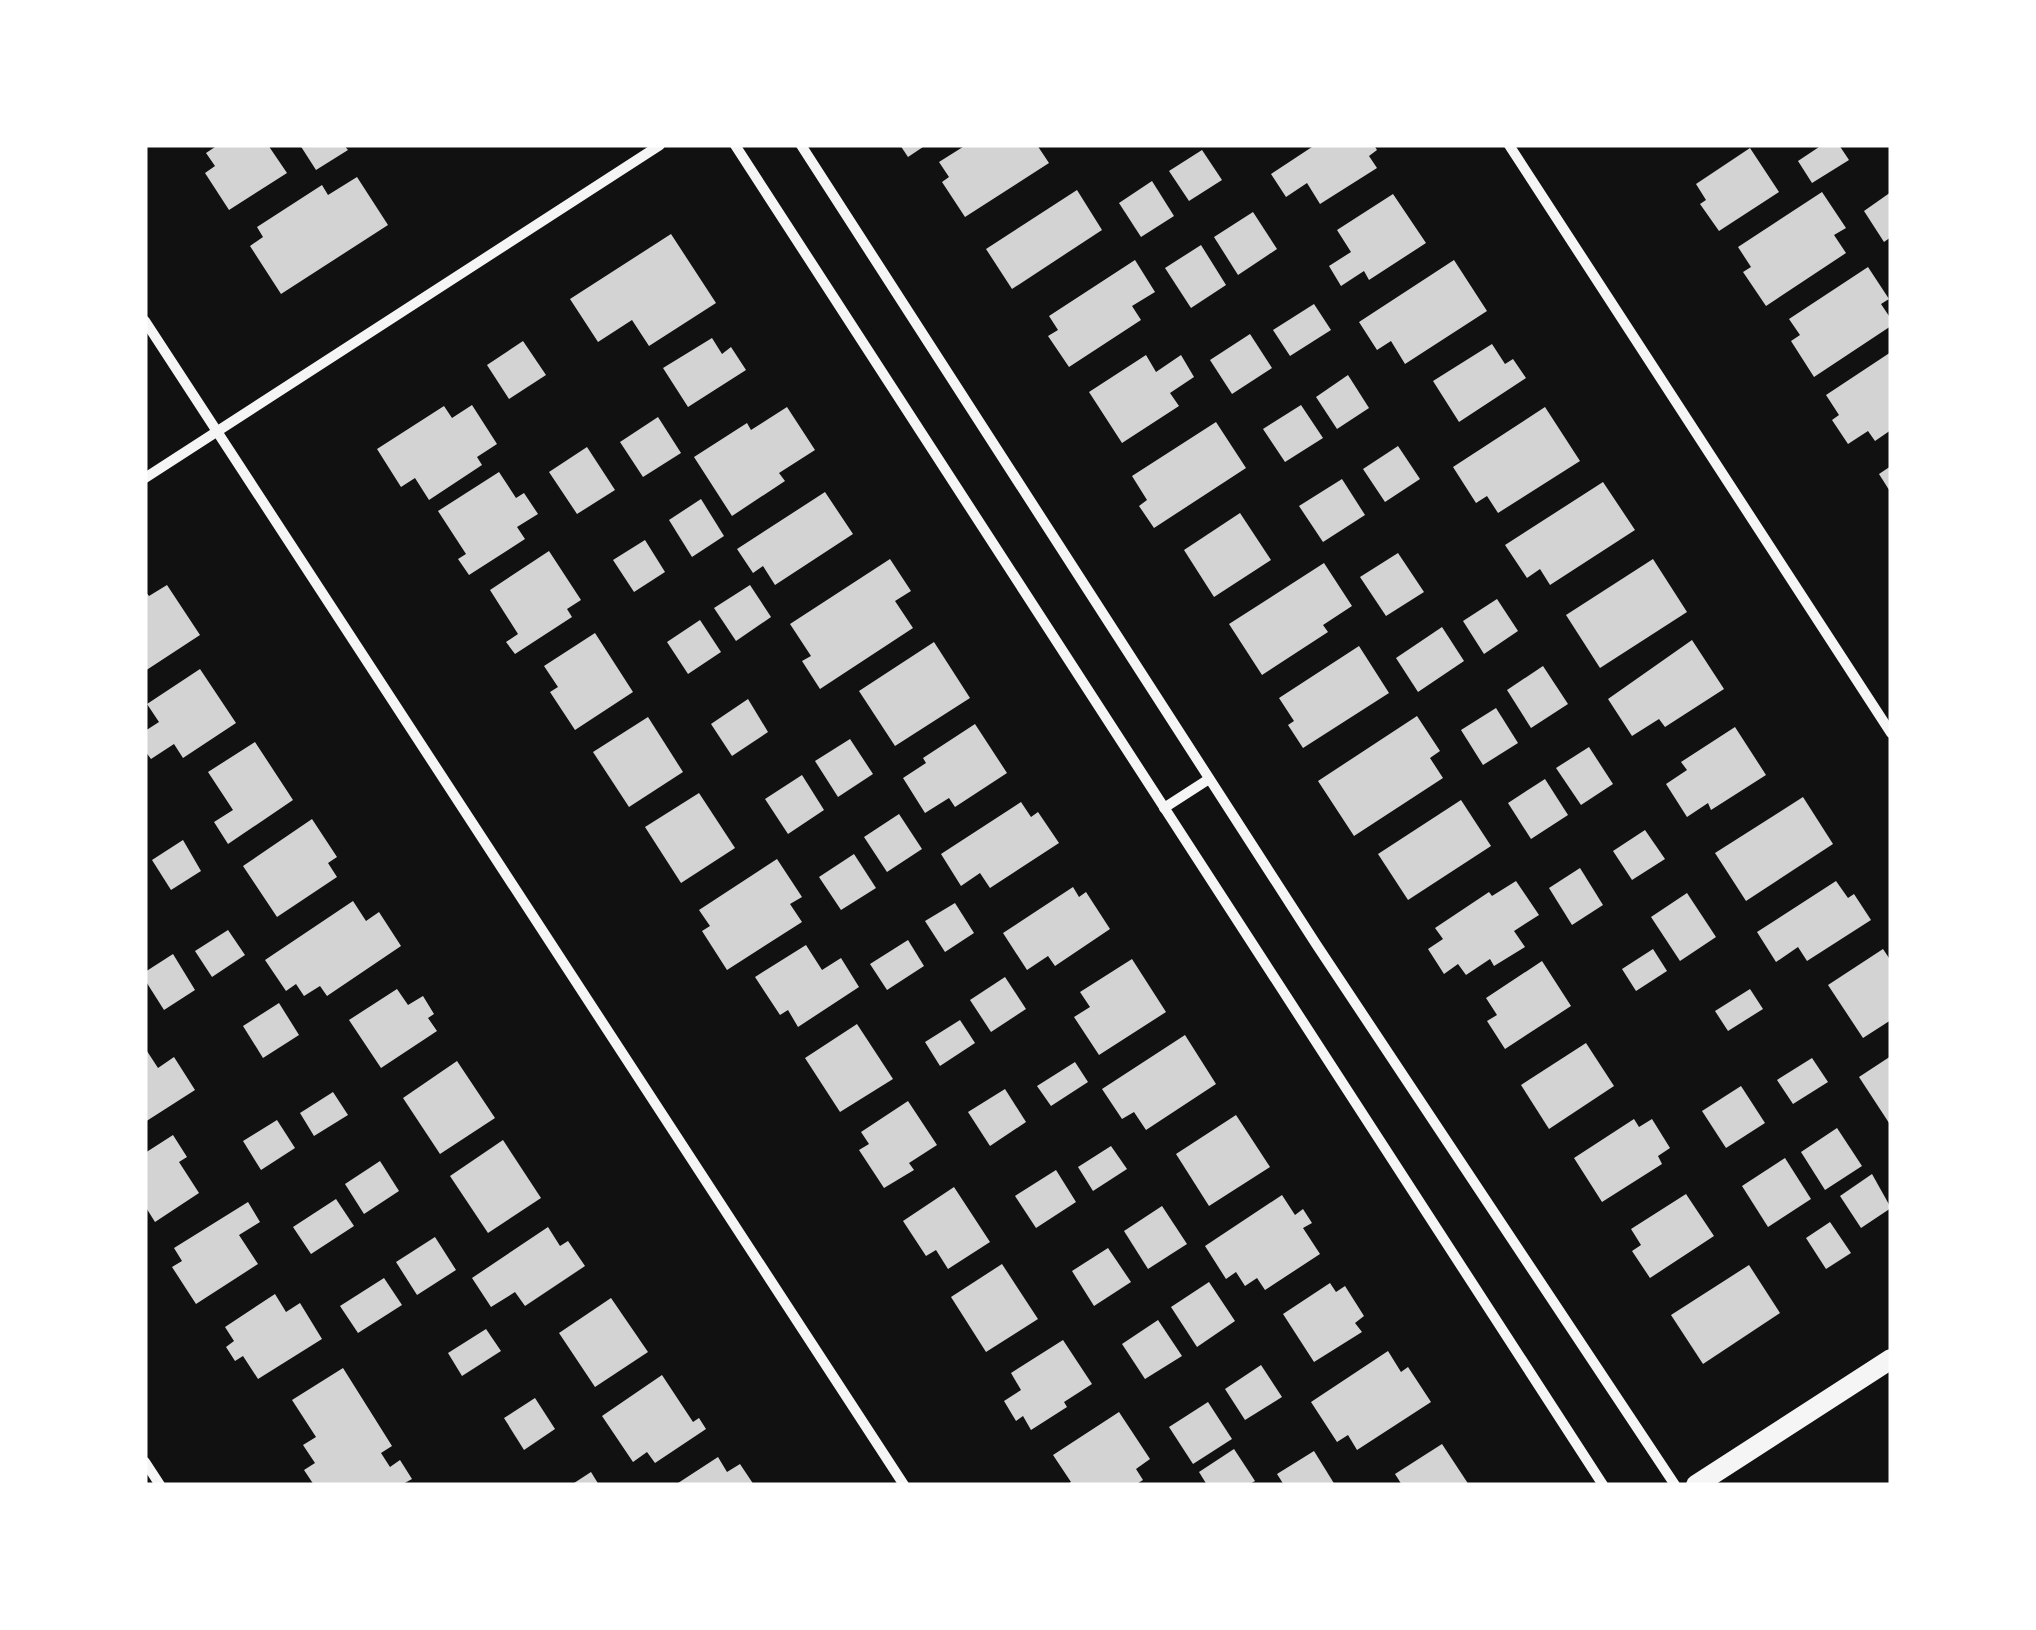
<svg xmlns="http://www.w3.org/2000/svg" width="2036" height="1630" font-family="Commissioner,sans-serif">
<rect width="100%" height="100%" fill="#111"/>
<g fill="#d3d3d3">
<polygon points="218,145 268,145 287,173 229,210 205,173 215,166 206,153"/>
<polygon points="300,145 344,145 348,150 316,170"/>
<polygon points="900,145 926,145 908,157"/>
<polygon points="966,145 1037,145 1049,163 965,217 942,182 949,177 939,162"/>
<polygon points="1315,145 1374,145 1377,150 1369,156 1377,168 1320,204 1307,183 1286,197 1271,174"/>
<polygon points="1822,145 1839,145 1849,160 1812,183 1798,161"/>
<polygon points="1750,148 1779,192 1719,231 1700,204 1706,200 1696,184"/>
<polygon points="1202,150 1222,180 1189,201 1169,171"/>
<polygon points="357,177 388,225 281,294 250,246 263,237 257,227 322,185 328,195"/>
<polygon points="1152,181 1174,216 1141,237 1119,203"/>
<polygon points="1077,190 1102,230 1012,289 986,249"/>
<polygon points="1822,192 1846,228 1834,235 1846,253 1766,306 1743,272 1751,267 1738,247"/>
<polygon points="1891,192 1891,237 1884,242 1864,211"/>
<polygon points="1393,194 1426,243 1369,280 1364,271 1341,286 1329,266 1351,252 1337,230"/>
<polygon points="1253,212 1277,249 1238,275 1214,237"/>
<polygon points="671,234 716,303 649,346 632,320 598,342 570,299"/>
<polygon points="1201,245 1226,285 1191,308 1165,268"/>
<polygon points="1135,260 1155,292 1132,306 1141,320 1069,367 1048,336 1058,330 1049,316"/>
<polygon points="1454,260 1487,311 1405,364 1391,341 1377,350 1359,322"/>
<polygon points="1868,267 1889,299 1881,304 1891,319 1891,326 1814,377 1791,341 1800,335 1789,319"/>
<polygon points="1314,304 1331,330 1290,356 1273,330"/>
<polygon points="1250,334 1272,368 1232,394 1210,360"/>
<polygon points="712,338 722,354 731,347 746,370 688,407 663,368"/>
<polygon points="523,341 546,375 509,399 487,365"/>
<polygon points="1492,344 1505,364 1513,359 1526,378 1459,422 1433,381"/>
<polygon points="1891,352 1891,430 1875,441 1868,431 1848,444 1832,420 1839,415 1826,395"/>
<polygon points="1146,355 1156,372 1181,355 1194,377 1170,393 1179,406 1122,443 1089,392"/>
<polygon points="1348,375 1369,408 1337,429 1316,397"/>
<polygon points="472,405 497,444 477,457 482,465 429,500 415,478 401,487 377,449 444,406 452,418"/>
<polygon points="1301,405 1323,438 1285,462 1263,429"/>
<polygon points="787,407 815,450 779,473 785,481 732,516 694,457 747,423 751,430"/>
<polygon points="1545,407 1580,461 1498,513 1487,496 1476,503 1453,467"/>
<polygon points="658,417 681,453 643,477 620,442"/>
<polygon points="1216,422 1246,468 1154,528 1139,506 1147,500 1132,476"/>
<polygon points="1398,446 1420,479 1385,502 1363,469"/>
<polygon points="587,447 615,490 577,514 549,472"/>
<polygon points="1891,466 1891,493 1879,474"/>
<polygon points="499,472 516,498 524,493 538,514 517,527 525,539 469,575 458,559 466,554 438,511"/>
<polygon points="1342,479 1365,515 1323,542 1299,506"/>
<polygon points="1603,482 1635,530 1550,585 1540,569 1527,578 1505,545"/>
<polygon points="825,492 853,534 775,585 763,566 753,573 737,549"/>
<polygon points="701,499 724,536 692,557 669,520"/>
<polygon points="1240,513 1271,560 1214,597 1184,550"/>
<polygon points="645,540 665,572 634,592 613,560"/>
<polygon points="549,551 581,600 567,609 572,617 515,654 506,642 518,634 490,590"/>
<polygon points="1398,553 1424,592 1386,616 1360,577"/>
<polygon points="890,559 911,591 895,601 913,628 820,689 802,661 811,656 790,624"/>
<polygon points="1653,559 1687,612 1600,668 1566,615"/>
<polygon points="1324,563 1352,606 1323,625 1328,632 1262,675 1229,624"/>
<polygon points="167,585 200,635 145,671 145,591 149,596"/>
<polygon points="750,585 771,617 736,641 714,608"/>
<polygon points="1497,599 1518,631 1484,654 1463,621"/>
<polygon points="700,620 721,652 688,674 667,642"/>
<polygon points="1442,627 1464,661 1418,692 1396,658"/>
<polygon points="595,633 633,692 575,730 550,692 558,687 544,666"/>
<polygon points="1692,640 1724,689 1665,727 1659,719 1632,736 1608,699"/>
<polygon points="934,642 970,698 895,746 859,691"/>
<polygon points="1359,646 1389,693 1303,748 1288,725 1294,721 1279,698"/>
<polygon points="1543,666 1568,704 1531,728 1507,690"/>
<polygon points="200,669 236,723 183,758 174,744 151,759 145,751 145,731 159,722 147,704"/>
<polygon points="748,699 768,732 732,756 711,724"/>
<polygon points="1496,708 1518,743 1483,765 1461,730"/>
<polygon points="1417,716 1440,751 1430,758 1443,778 1354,836 1318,781"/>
<polygon points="648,717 683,772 629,807 593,752"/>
<polygon points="975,724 1007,773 955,807 949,798 925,813 903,778 926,763 923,758"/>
<polygon points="1735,727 1766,775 1711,810 1708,803 1687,817 1666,784 1687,770 1681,762"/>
<polygon points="850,739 873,774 838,797 815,761"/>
<polygon points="255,742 293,800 228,844 214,822 233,810 208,772"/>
<polygon points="1589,747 1613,784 1581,805 1556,768"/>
<polygon points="802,775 824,810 788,834 765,799"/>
<polygon points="1545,779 1568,815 1531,839 1508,803"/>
<polygon points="699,793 735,848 681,883 645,827"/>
<polygon points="1803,797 1833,844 1746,901 1715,853"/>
<polygon points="1461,800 1491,846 1408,900 1378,854"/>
<polygon points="1021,802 1031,817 1038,812 1059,843 990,888 980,873 961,886 941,854"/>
<polygon points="899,814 922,849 887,872 864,837"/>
<polygon points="312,819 337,857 328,863 337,877 277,917 243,866"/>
<polygon points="1645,830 1665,859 1632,880 1613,851"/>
<polygon points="183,840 201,871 171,890 152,860"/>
<polygon points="854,854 876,888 841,910 819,877"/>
<polygon points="777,859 802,897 790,904 802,922 727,970 702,931 710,926 699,910"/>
<polygon points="1580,868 1603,905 1572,925 1549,888"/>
<polygon points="1516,881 1539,915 1514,931 1525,947 1494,966 1490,959 1466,975 1458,964 1444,974 1428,949 1443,939 1435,928 1489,892 1492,896"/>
<polygon points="1836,881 1848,898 1854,894 1871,920 1807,961 1798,947 1776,962 1757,932"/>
<polygon points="1073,887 1079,897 1086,892 1110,929 1055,966 1048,956 1027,970 1003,933"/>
<polygon points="1687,893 1716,937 1680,961 1651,917"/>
<polygon points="353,901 366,921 379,912 401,946 327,996 320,986 304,996 296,984 286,991 265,960"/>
<polygon points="955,903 974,933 945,952 925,921"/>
<polygon points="228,930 245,955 212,977 195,951"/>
<polygon points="908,940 924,966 887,990 870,964"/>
<polygon points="806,945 822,970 841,958 859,987 798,1027 788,1010 780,1015 755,977"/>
<polygon points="1653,949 1667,971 1636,991 1622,969"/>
<polygon points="1883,949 1891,961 1891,1020 1863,1038 1828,985"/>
<polygon points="173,954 195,990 164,1010 145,980 145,972"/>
<polygon points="1132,959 1166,1012 1099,1055 1074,1017 1090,1007 1080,992"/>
<polygon points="1542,961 1571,1006 1505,1049 1487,1021 1497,1015 1486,998"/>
<polygon points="1005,977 1026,1009 991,1032 970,1000"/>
<polygon points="397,989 408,1005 423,996 434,1014 428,1018 437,1031 381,1068 349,1020"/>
<polygon points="1750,989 1763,1009 1728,1031 1715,1011"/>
<polygon points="279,1003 299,1035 263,1058 243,1026"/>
<polygon points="960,1020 975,1043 940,1066 925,1042"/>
<polygon points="857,1024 893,1079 840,1112 805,1058"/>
<polygon points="1185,1035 1216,1084 1146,1130 1134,1112 1122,1119 1102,1089"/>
<polygon points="1586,1043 1614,1086 1549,1129 1521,1085"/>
<polygon points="145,1048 158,1068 174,1057 195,1090 145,1122"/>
<polygon points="1891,1056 1891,1126 1859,1077"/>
<polygon points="1812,1058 1828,1082 1793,1104 1777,1080"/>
<polygon points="457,1061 495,1118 440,1154 403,1098"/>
<polygon points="1075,1062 1088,1082 1051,1106 1037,1086"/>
<polygon points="1741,1086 1765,1123 1726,1148 1702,1111"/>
<polygon points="1005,1089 1026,1122 990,1146 968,1112"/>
<polygon points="333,1092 348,1115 314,1136 300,1113"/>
<polygon points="908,1101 937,1145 909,1163 914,1170 884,1188 859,1150 869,1144 861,1132"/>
<polygon points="1236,1115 1270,1167 1209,1206 1176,1154"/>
<polygon points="1634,1119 1639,1127 1652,1119 1670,1148 1658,1156 1662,1164 1602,1202 1574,1158"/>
<polygon points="277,1120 295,1148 261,1170 243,1141"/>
<polygon points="1837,1128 1862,1166 1825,1190 1801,1152"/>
<polygon points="173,1135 187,1157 179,1162 199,1193 155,1222 145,1206 145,1153"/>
<polygon points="503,1140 541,1198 488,1233 450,1176"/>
<polygon points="1111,1146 1127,1169 1093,1191 1078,1167"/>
<polygon points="1785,1158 1811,1199 1768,1227 1742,1186"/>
<polygon points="380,1161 399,1191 364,1214 345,1184"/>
<polygon points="1056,1170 1076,1202 1036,1228 1015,1196"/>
<polygon points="1872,1174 1891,1208 1861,1228 1840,1196"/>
<polygon points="954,1187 990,1242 948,1269 936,1250 926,1256 903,1221"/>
<polygon points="1686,1194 1714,1236 1650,1278 1632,1251 1641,1245 1631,1229"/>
<polygon points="1282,1195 1295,1215 1303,1209 1312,1223 1303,1228 1320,1254 1265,1290 1257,1278 1245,1286 1236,1272 1226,1279 1205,1246"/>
<polygon points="336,1199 354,1226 311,1254 293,1227"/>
<polygon points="248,1202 260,1222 239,1235 258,1264 196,1304 172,1267 182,1261 174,1248"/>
<polygon points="1162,1206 1187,1244 1148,1269 1124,1231"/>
<polygon points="1830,1222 1851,1253 1826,1269 1806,1238"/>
<polygon points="548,1227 560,1246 568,1241 585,1266 525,1306 515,1292 491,1307 472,1278"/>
<polygon points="435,1237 456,1270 417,1295 396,1262"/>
<polygon points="1108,1248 1131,1282 1094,1306 1072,1271"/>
<polygon points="1002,1264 1038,1319 986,1352 951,1297"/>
<polygon points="1749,1265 1780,1313 1703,1364 1671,1315"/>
<polygon points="384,1278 402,1305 358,1333 340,1306"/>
<polygon points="1209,1282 1235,1321 1197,1347 1171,1307"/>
<polygon points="1330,1283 1336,1292 1345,1286 1364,1316 1355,1323 1362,1332 1314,1362 1283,1314"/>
<polygon points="275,1294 286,1312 300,1303 322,1339 258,1379 243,1356 235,1361 226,1347 234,1341 225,1327"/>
<polygon points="611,1298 648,1352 595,1387 559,1333"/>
<polygon points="1158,1320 1182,1356 1145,1379 1122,1344"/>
<polygon points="486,1329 501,1351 462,1376 448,1353"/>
<polygon points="1063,1340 1092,1384 1064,1402 1067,1407 1031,1430 1023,1416 1016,1421 1004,1401 1021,1390 1011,1373"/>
<polygon points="1388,1351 1401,1372 1408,1367 1431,1402 1357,1450 1348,1435 1337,1442 1311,1402"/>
<polygon points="1261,1365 1282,1397 1245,1420 1225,1389"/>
<polygon points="343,1368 392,1446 381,1453 390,1467 400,1460 412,1479 401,1485 314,1485 304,1470 315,1463 303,1445 316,1437 292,1400"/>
<polygon points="662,1375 693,1422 699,1418 706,1429 655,1463 647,1452 633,1462 602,1416"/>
<polygon points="535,1398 555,1429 524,1450 504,1418"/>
<polygon points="1208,1402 1232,1439 1193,1464 1169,1427"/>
<polygon points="1119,1412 1150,1459 1136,1469 1143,1480 1135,1485 1066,1485 1071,1482 1053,1455"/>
<polygon points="1442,1444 1469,1485 1402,1485 1395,1474"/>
<polygon points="1234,1449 1255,1481 1248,1485 1207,1485 1199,1472"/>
<polygon points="1314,1451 1335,1485 1284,1485 1277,1474"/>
<polygon points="718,1457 727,1472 740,1464 754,1485 675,1485"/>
<polygon points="591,1472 599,1485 571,1485"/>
</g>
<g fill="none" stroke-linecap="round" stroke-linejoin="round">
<g stroke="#f5f5f5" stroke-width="10">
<polyline points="735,145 1603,1485"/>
<polyline points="801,145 1316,944 1675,1485"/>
<polyline points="1509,145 1891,733"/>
<polyline points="145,321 904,1485"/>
<polyline points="145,478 660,145"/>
<polyline points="1164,808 1209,779"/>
<polyline points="145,1462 160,1485"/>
</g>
<polyline stroke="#f5f5f5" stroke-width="20" points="1696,1485 1891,1359"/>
</g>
<rect width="2036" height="1630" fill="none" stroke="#ffffff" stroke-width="295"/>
</svg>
